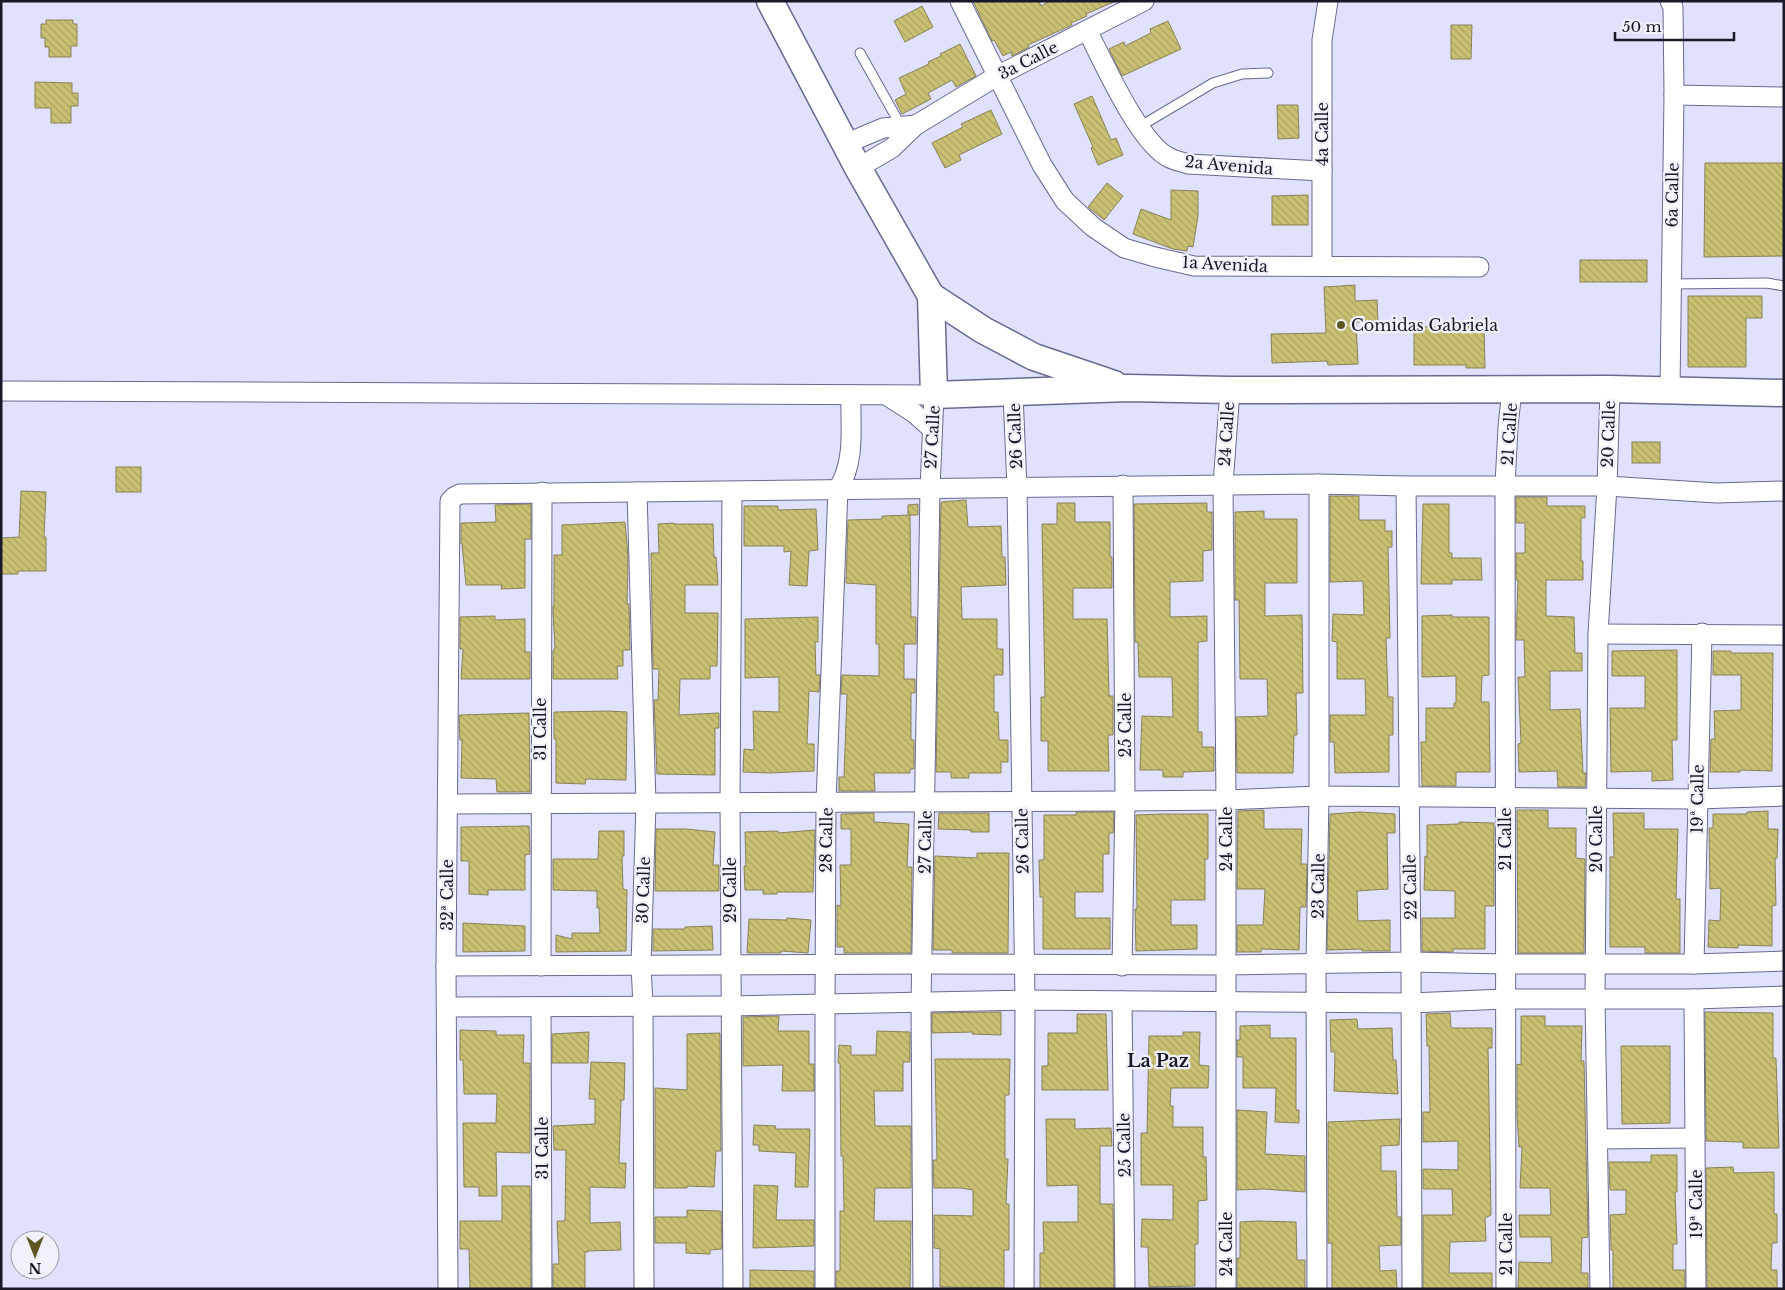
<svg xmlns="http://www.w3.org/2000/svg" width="1785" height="1290" font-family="'Libre Baskerville',serif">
<defs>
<pattern id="building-back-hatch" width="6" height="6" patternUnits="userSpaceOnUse" patternTransform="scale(1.25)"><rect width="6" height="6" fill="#c9c073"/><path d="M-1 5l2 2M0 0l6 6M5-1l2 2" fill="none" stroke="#aca464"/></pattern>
</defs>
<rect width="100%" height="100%" fill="#e0e2fd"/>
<g fill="url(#building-back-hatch)" stroke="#888257">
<polygon points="973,1 1039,1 1041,6 1050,1 1116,1 1086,14 1087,16 1071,23 1072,25 1028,45 1029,47 1012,56 1011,52 1003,56 994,40 992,41"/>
<polygon points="922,6 933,27 905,42 894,21"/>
<polygon points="46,20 73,20 73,24 77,24 77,46 71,46 71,57 49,57 49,47 45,47 45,38 41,38 41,24 46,24"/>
<polygon points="1168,21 1181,49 1122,76 1109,49 1124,42 1125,46 1151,33 1150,29"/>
<polygon points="1451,25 1472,25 1471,59 1451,59"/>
<polygon points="960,44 976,76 956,87 952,80 928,93 931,99 902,114 895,100 906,94 899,78 929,64 928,62 941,56 940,54"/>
<polygon points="35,82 72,83 72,93 78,93 78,106 71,106 71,123 51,123 51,108 35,108"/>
<polygon points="1092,96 1111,140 1116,138 1123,155 1098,165 1091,148 1093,147 1074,104"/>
<polygon points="1277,105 1298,105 1299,138 1278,139"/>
<polygon points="991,110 1002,134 959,155 961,160 945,168 932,143 963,127 961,124"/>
<polygon points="1705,163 1784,163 1784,256 1704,257"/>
<polygon points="1107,183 1123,196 1104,220 1088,207"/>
<polygon points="1171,190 1198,191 1198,216 1193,247 1188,246 1187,251 1173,249 1133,234 1141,209 1171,220"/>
<polygon points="1308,195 1308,225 1272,225 1272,196"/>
<rect x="1580" y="260" width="67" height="22"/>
<polygon points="1355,285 1355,301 1377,300 1378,322 1356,322 1358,364 1328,365 1327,361 1272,363 1271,334 1326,333 1324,287"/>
<polygon points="1688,296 1762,296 1762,318 1746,318 1746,367 1688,367"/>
<polygon points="1484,326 1485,368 1466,368 1466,365 1414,365 1414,327"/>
<rect x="1632" y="442" width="28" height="21"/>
<rect x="116" y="467" width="25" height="25"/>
<polygon points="21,491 46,492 44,537 46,537 46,571 18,571 18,574 1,574 1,538 19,537"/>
<polygon points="1330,496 1359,496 1359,520 1385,520 1385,531 1392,531 1392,547 1388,547 1390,638 1386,638 1388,697 1393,697 1393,735 1389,735 1389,772 1335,773 1334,742 1330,742 1330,715 1366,715 1365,679 1337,679 1337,642 1332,641 1333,614 1364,615 1363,581 1330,582"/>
<polygon points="1516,497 1547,497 1547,506 1585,506 1585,518 1581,518 1581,561 1583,561 1583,580 1546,580 1546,616 1574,617 1575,653 1582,653 1582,671 1550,671 1550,710 1580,709 1583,773 1586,773 1585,787 1558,787 1557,771 1519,772 1518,744 1521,743 1518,677 1525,677 1524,640 1516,640 1518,580 1516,580 1516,553 1525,553 1525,523 1516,523"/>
<polygon points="966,500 968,527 1001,526 1002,557 1005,557 1006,585 961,587 962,617 962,619 997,619 997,649 1003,649 1003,675 994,675 994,712 998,712 999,740 1008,740 1008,762 1001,762 1001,773 969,773 969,778 951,778 951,772 936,772 941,502"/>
<polygon points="1057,503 1075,503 1075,522 1110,522 1110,557 1112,557 1112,588 1073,588 1073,619 1107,619 1109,696 1113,696 1113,735 1108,735 1109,771 1048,771 1048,741 1041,741 1041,697 1045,697 1042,524 1057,524"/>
<polygon points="1207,503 1207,512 1212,512 1212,550 1203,551 1203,581 1170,582 1170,617 1207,616 1207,641 1198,642 1198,732 1202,732 1202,747 1214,747 1214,771 1183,772 1183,777 1163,777 1163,770 1140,770 1142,716 1173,717 1172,677 1139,677 1138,642 1135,642 1134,504"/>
<polygon points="531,504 531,539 525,539 525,588 501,589 502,585 466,585 462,544 461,544 461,523 496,522 495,505"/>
<polygon points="918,504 918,515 908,515 908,505"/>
<polygon points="1423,504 1449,504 1449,553 1452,553 1452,558 1481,558 1482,580 1452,580 1452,584 1421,584"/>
<polygon points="744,506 778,506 778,510 816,509 818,550 809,551 807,586 789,585 791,551 784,552 784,546 744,546"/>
<polygon points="1264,511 1264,519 1297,519 1297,583 1265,583 1265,616 1302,615 1303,693 1296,693 1297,735 1294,735 1293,773 1237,773 1236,717 1268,716 1267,679 1240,679 1239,600 1235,600 1235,512"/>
<polygon points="910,515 911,617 916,617 916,644 904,644 904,679 915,679 915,693 911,693 911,740 914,740 914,769 910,769 910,773 874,773 875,791 839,791 839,777 844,777 847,694 841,694 842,675 879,676 879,644 876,644 876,585 846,583 848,520 882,519 882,516"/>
<polygon points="625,522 628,557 627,604 629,604 630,650 623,650 623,666 617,666 618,679 553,679 553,651 555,648 553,612 553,606 554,606 554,555 562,555 562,525"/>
<polygon points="674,523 674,524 713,524 714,557 716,557 718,585 685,585 685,613 718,613 717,666 710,666 710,679 680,679 679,715 719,713 719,728 715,728 715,775 657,774 654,700 658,700 659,669 653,669 651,553 659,553 658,524"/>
<polygon points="1452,615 1452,617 1489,617 1489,675 1482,676 1481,702 1489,702 1490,772 1456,772 1456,786 1422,786 1421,742 1426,742 1426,708 1454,708 1454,703 1456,703 1456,676 1422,677 1422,616"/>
<polygon points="495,616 495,620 525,619 525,652 530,652 530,679 461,679 463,649 460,649 460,617"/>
<polygon points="818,617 818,642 815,642 816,675 820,675 819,692 809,691 807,744 814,744 814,771 769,773 743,772 744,749 754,750 753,711 779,712 779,677 745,678 745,619"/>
<polygon points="1677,650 1677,740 1672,740 1673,780 1652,781 1652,771 1611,772 1610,708 1645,708 1645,676 1612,676 1612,651"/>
<polygon points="1713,651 1731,651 1731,653 1773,653 1772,771 1740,770 1740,772 1710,772 1711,739 1715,739 1714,711 1741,710 1741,675 1713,675"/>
<polygon points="607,711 627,712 626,780 586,779 585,784 556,783 556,739 554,739 554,712"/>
<polygon points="529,713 530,792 497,792 496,779 461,778 462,740 460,740 459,715"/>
<polygon points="1264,810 1264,829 1302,829 1301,864 1307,864 1306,907 1300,907 1299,950 1261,949 1261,952 1237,952 1237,925 1263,925 1265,889 1237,889 1238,811"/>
<polygon points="1517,810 1548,810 1548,828 1576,828 1576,858 1585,859 1584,953 1518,953"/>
<polygon points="1768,811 1768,829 1778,829 1777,858 1775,858 1776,905 1772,906 1772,946 1738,945 1738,948 1708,947 1709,920 1720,921 1721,888 1710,889 1709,828 1713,828 1713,814 1747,814 1747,812"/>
<polygon points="1076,812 1114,812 1113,833 1109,833 1109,854 1103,854 1103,892 1075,892 1075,918 1110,918 1110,949 1043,949 1043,897 1040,897 1039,860 1044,860 1044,815 1076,815"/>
<polygon points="1360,812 1395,814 1395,833 1387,833 1388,889 1357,891 1358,921 1390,920 1390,951 1362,951 1362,949 1327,950 1330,814"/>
<polygon points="874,813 874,822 909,824 907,867 912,867 911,953 844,953 844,947 837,947 837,905 841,906 840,865 851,865 851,829 841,829 841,814"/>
<polygon points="939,813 989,813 989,832 971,832 971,830 938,829"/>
<polygon points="1613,813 1644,813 1644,829 1678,829 1676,899 1680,899 1680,953 1645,953 1645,947 1610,947 1610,857 1614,857"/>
<polygon points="1163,814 1208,814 1208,859 1205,859 1205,900 1171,900 1171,925 1197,925 1197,949 1136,951 1135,909 1137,909 1136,815"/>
<polygon points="1459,822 1494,823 1494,906 1485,906 1485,949 1453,949 1453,952 1422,951 1422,918 1455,918 1455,891 1424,890 1425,856 1427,857 1427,825 1459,824"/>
<polygon points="529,826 530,854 525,855 525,890 488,890 488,895 469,894 469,861 461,861 461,827"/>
<polygon points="656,829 686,829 715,832 713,865 719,865 719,891 655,891"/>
<polygon points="815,830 813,892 777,892 777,894 763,894 763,890 745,890 744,866 746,866 745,832 778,831 778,833"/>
<polygon points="599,831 624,831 624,856 622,856 623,889 627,890 626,951 556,952 556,935 572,939 572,933 600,933 599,908 597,908 597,891 553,890 553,859 598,859"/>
<polygon points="977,853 1009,853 1008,953 952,953 952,950 933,950 935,856 977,858"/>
<polygon points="787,918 811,920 808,953 781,951 781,953 747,953 749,919 787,920"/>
<polygon points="463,923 525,926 525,951 463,952"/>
<polygon points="712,926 713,950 653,951 653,929 685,929 685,927"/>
<polygon points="1001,1012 1001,1035 972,1034 973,1032 932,1033 932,1013"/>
<polygon points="1705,1012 1773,1013 1773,1058 1776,1058 1779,1148 1743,1148 1743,1142 1706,1141"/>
<polygon points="1450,1013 1451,1028 1492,1028 1492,1048 1488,1048 1491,1215 1485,1218 1486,1241 1450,1242 1449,1273 1492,1273 1492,1289 1423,1289 1423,1215 1453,1215 1452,1189 1423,1189 1423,1169 1458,1170 1458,1141 1423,1142 1423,1112 1430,1112 1429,1046 1427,1046 1426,1014"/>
<polygon points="1077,1014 1106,1014 1108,1090 1042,1090 1042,1066 1048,1066 1048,1033 1077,1033"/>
<polygon points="779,1016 778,1031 809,1031 809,1064 814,1064 814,1091 782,1091 783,1065 743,1066 743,1017"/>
<polygon points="1521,1016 1545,1016 1545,1026 1582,1026 1581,1061 1584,1061 1588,1237 1582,1238 1581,1273 1588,1273 1588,1289 1518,1289 1519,1262 1552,1263 1551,1237 1520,1237 1519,1215 1551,1215 1550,1188 1520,1188 1522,1147 1519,1147 1517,1116 1517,1064 1521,1065"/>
<polygon points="1357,1019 1358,1029 1392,1028 1393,1060 1396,1060 1398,1094 1334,1091 1335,1052 1331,1052 1330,1020"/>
<polygon points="1270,1025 1270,1038 1296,1038 1296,1110 1299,1110 1299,1123 1275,1122 1276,1088 1243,1088 1243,1057 1237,1057 1237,1040 1240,1040 1240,1026"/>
<polygon points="460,1030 496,1031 496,1035 524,1035 523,1063 530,1063 530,1153 496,1152 497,1196 479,1196 479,1187 464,1187 463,1123 496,1123 497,1094 464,1094 463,1060 460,1060"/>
<polygon points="877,1031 910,1032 910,1062 903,1062 903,1091 874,1091 875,1126 911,1126 911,1188 875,1188 874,1221 911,1221 910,1289 836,1289 836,1271 840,1271 840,1211 844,1211 843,1156 841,1156 840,1063 838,1063 839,1045 851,1046 851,1055 876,1055"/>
<polygon points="589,1032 588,1063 552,1063 552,1034"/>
<polygon points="1183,1032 1200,1032 1199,1065 1209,1066 1208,1088 1171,1088 1170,1106 1173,1106 1173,1127 1203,1127 1203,1157 1206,1157 1207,1200 1198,1201 1198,1244 1195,1244 1195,1286 1149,1287 1148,1247 1141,1247 1142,1219 1173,1220 1173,1185 1141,1185 1141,1133 1147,1133 1149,1036 1183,1036"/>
<polygon points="720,1033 721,1151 716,1151 714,1187 687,1186 687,1188 655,1188 655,1088 687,1090 687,1034"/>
<polygon points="1621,1046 1670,1046 1670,1123 1622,1124"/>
<polygon points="935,1059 1010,1059 1009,1095 1005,1095 1005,1159 1008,1159 1006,1204 1009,1204 1009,1250 1004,1250 1004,1288 940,1287 940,1249 934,1248 934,1215 973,1216 973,1190 961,1188 934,1188 933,1160 937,1160"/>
<polygon points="591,1062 625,1063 624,1100 621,1100 619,1163 626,1163 625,1188 590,1187 590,1223 620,1222 621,1250 587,1251 588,1252 585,1252 585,1289 553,1289 553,1264 559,1264 557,1221 565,1221 566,1150 554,1150 553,1126 595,1124 595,1099 589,1099"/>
<polygon points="1237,1110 1267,1112 1265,1154 1305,1156 1305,1192 1264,1189 1237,1190"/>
<polygon points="1046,1119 1075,1119 1075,1129 1111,1128 1112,1146 1100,1146 1100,1204 1113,1204 1114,1289 1040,1289 1040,1253 1044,1253 1043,1222 1078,1222 1078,1185 1047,1186"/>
<polygon points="1400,1119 1399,1145 1381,1146 1381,1171 1396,1171 1397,1217 1401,1217 1401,1245 1379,1246 1380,1271 1396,1270 1397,1289 1332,1289 1332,1243 1328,1243 1328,1122"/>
<polygon points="754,1125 776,1126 775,1129 810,1129 808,1187 795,1187 796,1153 759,1151 759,1145 753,1145"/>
<polygon points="1651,1155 1677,1155 1677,1192 1675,1192 1677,1244 1673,1244 1673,1270 1685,1270 1685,1289 1613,1289 1613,1250 1611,1250 1610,1215 1626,1214 1626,1190 1610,1190 1609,1162 1651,1162"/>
<polygon points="1733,1167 1734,1173 1774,1172 1774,1214 1777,1214 1777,1243 1772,1243 1771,1270 1777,1270 1777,1289 1707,1289 1706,1168"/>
<polygon points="754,1185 778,1186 776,1220 814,1220 814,1246 753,1248"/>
<polygon points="502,1186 530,1186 531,1289 470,1289 469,1249 460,1249 460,1221 502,1221"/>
<polygon points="687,1210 721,1211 722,1249 710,1250 710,1254 686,1253 686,1243 655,1243 655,1217 687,1217"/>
<polygon points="1258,1221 1296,1222 1297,1260 1305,1260 1305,1289 1237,1289 1237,1258 1240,1258 1240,1222"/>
<polygon points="750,1270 814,1271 814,1289 750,1289"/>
</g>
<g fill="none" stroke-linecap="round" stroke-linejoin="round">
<defs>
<g id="lane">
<polyline points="860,53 901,126"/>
<polyline points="1139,127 1213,83 1242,74 1268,73"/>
<polyline points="1671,284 1767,283 1784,286"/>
</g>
<g id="street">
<polyline points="960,1 1042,165 1065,201 1093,227 1124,248 1155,257 1194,266 1479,267"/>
<polyline points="1670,1 1673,7 1674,95 1670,390"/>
<path d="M 1087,30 C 1103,61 1140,145 1170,158 C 1176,161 1183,162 1188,164 L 1322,171"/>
<polyline points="1674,95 1784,97"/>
<polyline points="845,144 883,128 916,125"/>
<polyline points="858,168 892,148 916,125 997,76 1144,1"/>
<polyline points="1322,266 1322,40 1328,1"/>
<polyline points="1,391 934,395 930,489 921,1003 923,1289"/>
<polyline points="1013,394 1017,488 1025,1000 1024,1289"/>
<polyline points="886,395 914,413 932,429"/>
<polyline points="1406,486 1411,962 1412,1289"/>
<polyline points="637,492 646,804 641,965 643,1006 644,1289"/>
<polyline points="732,492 730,802 733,1289"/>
<polyline points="1598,634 1784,635"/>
<polyline points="448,804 1125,801 1226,800 1319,796 1697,799 1784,796"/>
<polyline points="1694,964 1702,633"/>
<polyline points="446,966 923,964 1226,965 1411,962 1505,964 1694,964 1784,961"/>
<polyline points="541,966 542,492"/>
<polyline points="1122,966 1125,801 1123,485"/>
<polyline points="1694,999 1696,1289"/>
<polyline points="1122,1001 1125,1289"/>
<polyline points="447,1007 731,1006 1025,1000 1411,1003 1505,999 1694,999 1784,996"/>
<polyline points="541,1007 542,1289"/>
<polyline points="1598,1139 1695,1138"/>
<polyline points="448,1289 446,966 450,501 454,497 460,494 1319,484 1406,486 1607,486 1717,493 1784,491"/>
<path d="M 825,1289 L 825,1004 L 826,802 L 838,489 C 856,461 850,426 851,395"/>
<polyline points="1226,1289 1226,800 1223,485 1230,390"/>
<polyline points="1317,1289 1316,963 1319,796 1319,484"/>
<polyline points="1506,1289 1505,485 1508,427 1512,389"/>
<polyline points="1600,1289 1595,999 1598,634 1607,486 1610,389"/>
</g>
<g id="secondary">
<polyline points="770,1 858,168 931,296 934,395 1128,388 1230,390 1610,389 1784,393"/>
<polyline points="931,296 983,330 1034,357 1114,384"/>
</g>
</defs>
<use href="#lane" stroke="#686991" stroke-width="11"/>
<use href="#street" stroke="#686991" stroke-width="21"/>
<use href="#secondary" stroke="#686991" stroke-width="29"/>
<use href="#lane" stroke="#fff" stroke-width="9"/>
<use href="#street" stroke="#fff" stroke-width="19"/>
<use href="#secondary" stroke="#fff" stroke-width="26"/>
</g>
<circle fill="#5e5723" stroke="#f0f1fa" stroke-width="2" cx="1341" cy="325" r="5"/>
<g text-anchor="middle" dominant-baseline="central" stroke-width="4.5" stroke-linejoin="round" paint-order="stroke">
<g font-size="16" fill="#181828" stroke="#f0f1fa">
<text transform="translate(1028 60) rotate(-27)">3a Calle</text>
<text transform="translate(1322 134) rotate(-90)">4a Calle</text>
<text transform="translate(1229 165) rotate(5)">2a Avenida</text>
<text transform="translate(1672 195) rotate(-89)">6a Calle</text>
<text transform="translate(1225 264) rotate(3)">1a Avenida</text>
<text transform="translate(1226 434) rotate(-86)">24 Calle</text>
<text transform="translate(1509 434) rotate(-86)">21 Calle</text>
<text transform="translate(1608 434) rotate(-88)">20 Calle</text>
<text transform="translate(1015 436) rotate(-92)">26 Calle</text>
<text transform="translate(932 437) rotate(-87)">27 Calle</text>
<text transform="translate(1125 725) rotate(-90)">25 Calle</text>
<text transform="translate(540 729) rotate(-90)">31 Calle</text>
<text transform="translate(1697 799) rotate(-89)">19ª Calle</text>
<text transform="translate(1226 839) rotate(-90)">24 Calle</text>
<text transform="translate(1505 839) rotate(-90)">21 Calle</text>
<text transform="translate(1596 839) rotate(-90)">20 Calle</text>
<text transform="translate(826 840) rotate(-89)">28 Calle</text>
<text transform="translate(1022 841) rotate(-91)">26 Calle</text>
<text transform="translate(925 842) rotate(-89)">27 Calle</text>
<text transform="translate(1318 886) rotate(-89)">23 Calle</text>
<text transform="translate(1410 887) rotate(-91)">22 Calle</text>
<text transform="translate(643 890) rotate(-88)">30 Calle</text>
<text transform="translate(730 890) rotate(-90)">29 Calle</text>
<text transform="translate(447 895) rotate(-90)">32ª Calle</text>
<text transform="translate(1124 1145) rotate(-91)">25 Calle</text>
<text transform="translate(542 1148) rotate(-90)">31 Calle</text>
<text transform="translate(1696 1204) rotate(-90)">19ª Calle</text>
<text transform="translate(1226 1244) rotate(-90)">24 Calle</text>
<text transform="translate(1506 1244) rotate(-90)">21 Calle</text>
</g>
<g font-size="16" fill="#181828" stroke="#f0f1fa" text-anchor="start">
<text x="1351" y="325">Comidas Gabriela</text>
</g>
<g font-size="18" font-weight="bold" fill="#181828" stroke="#f0f1fa">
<text x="1158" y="1061">La Paz</text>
</g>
</g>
<rect width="1785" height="1290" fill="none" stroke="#181828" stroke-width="5"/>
<g transform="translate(35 1255) rotate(180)"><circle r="24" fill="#f0f1fa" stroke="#9a9aa6"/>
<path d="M0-4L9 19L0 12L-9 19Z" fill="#5e5723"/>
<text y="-8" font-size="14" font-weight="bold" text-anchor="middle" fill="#181828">N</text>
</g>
<path d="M1615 32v8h119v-8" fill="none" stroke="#181828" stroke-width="2.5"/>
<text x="1622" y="32" font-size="15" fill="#181828" stroke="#f0f1fa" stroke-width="4" paint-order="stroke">50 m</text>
</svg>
